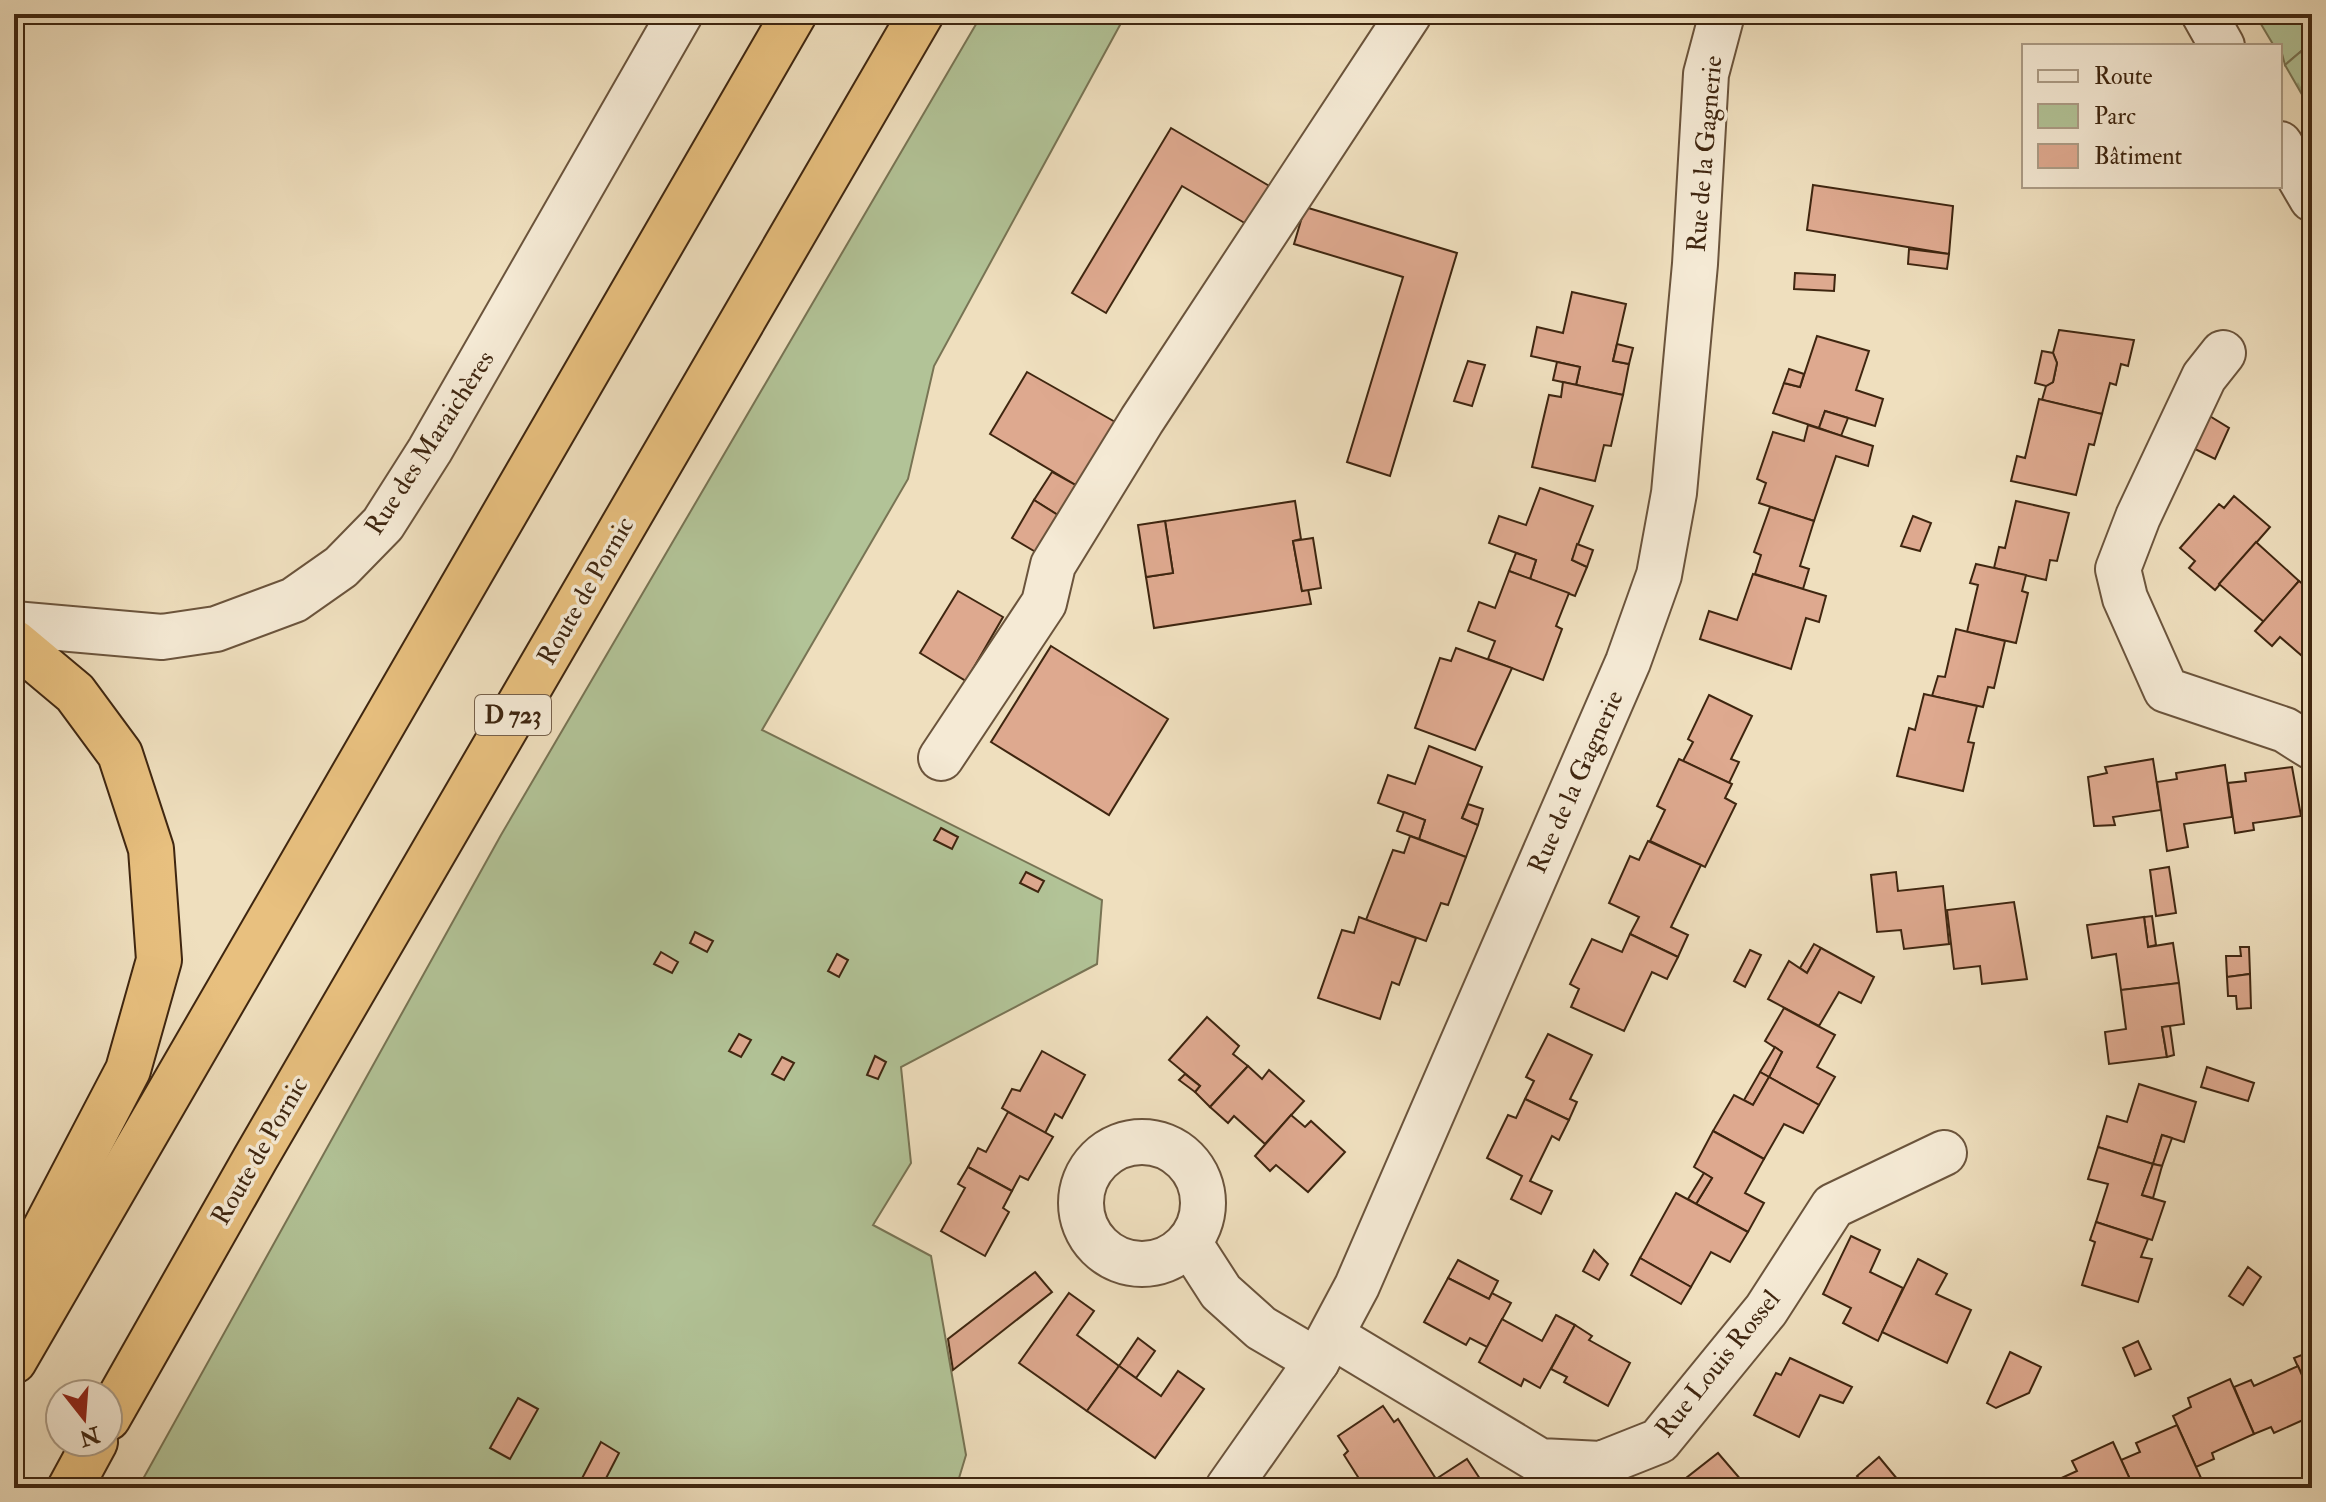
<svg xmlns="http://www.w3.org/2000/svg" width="2326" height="1502" font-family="'IM FELL Double Pica',serif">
<defs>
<pattern id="forest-firs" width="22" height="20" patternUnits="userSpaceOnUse" patternTransform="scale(2)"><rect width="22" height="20" fill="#b2c397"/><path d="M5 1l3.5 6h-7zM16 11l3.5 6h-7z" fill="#9aa781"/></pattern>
</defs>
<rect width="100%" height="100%" fill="#efdfbe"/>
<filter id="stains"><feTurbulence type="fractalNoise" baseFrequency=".0025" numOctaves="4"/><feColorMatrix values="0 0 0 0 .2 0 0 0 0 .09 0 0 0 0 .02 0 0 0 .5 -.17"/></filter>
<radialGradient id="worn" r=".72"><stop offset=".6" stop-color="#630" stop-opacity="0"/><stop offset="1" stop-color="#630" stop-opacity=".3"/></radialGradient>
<g fill="#b2c397" stroke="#787454" stroke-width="2">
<polygon points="982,14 1126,14 934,366 908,479 762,730 1102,900 1097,964 901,1067 911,1163 873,1225 931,1256 966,1455 956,1488 138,1488 501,835"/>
<polygon points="2255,14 2302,14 2312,33 2312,42 2285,65 2280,46 2274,46"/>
</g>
<polygon fill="url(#forest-firs)" stroke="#787454" stroke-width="2" points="2312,42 2312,112 2285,65"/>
<g fill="#dea98f" stroke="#3f2610" stroke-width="2">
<polygon points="1171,128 1271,187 1248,225 1182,186 1106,313 1072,293"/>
<polygon points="1813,185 1953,206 1949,254 1807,230"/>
<polygon points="1305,207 1457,253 1390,476 1347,462 1403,277 1294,244"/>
<polygon points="1909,249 1949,254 1947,269 1908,264"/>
<polygon points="1795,273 1835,275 1834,291 1794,289"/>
<polygon points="1572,292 1626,304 1613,361 1629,364 1623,395 1576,385 1580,367 1531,356 1537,327 1563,333"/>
<polygon points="2059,330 2134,340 2128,366 2121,364 2116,385 2110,383 2102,414 2042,400 2046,386 2053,382 2057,363 2053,353"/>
<polygon points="1817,336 1869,351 1856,390 1883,399 1875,426 1825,411 1819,428 1773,413 1784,383 1800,387"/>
<polygon points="1617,344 1633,348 1629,364 1613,361"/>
<polygon points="2042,351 2053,353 2057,363 2053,382 2046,386 2035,383"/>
<polygon points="1468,361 1485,365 1472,406 1454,401"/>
<polygon points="1557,362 1580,367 1576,385 1553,380"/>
<polygon points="1789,369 1804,374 1800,387 1784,383"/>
<polygon points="1027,372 1117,423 1079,487 990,434"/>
<polygon points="1563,382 1623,395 1611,446 1604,445 1595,481 1532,467 1549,395 1561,397"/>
<polygon points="2039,399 2102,414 2094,445 2089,444 2076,495 2011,481 2017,456 2025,458"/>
<polygon points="1825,411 1848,418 1841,436 1819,428"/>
<polygon points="2208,415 2229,428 2215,459 2193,448"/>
<polygon points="1808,425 1873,446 1868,466 1836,456 1814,521 1759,503 1766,483 1757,479 1773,432 1804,441"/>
<polygon points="1052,472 1079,487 1061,517 1034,500"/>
<polygon points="1540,488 1593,506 1572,560 1587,567 1575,596 1530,579 1536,560 1489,543 1499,516 1526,525"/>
<polygon points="2234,496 2270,527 2215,590 2189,568 2195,561 2180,548 2219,504 2224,508"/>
<polygon points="1034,500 1061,517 1039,554 1012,538"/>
<polygon points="1295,501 1301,539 1293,541 1302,591 1308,589 1311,604 1154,628 1146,577 1173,573 1165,521"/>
<polygon points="2016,501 2069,513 2057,561 2050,560 2046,580 1994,568 1999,547 2005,548"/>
<polygon points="1770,507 1814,521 1800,566 1809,569 1803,589 1755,574 1761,555 1754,552"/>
<polygon points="1913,516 1931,523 1920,551 1901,546"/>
<polygon points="1165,521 1173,573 1146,577 1138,525"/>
<polygon points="1313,538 1321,588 1302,591 1293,541"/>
<polygon points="2256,542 2299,581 2264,622 2219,584"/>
<polygon points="1577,544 1593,550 1587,567 1572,560"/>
<polygon points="1516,553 1536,560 1530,579 1509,571"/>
<polygon points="1976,564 2026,575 2022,591 2028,593 2016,643 1967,632 1978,585 1970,583"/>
<polygon points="1509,571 1569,593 1556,626 1562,629 1543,680 1488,659 1495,641 1468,631 1479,602 1495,608"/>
<polygon points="1753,574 1826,596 1819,622 1806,618 1791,669 1700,639 1709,611 1737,620"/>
<polygon points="2299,581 2312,592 2312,658 2309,662 2280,637 2272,646 2255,631"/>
<polygon points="958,591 1003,617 966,681 920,653"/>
<polygon points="1956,629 2005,641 1994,688 1988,687 1983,707 1932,696 1938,676 1945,677"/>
<polygon points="1051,646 1168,719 1109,815 991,742"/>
<polygon points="1456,648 1512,668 1475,750 1415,728 1440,658 1451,661"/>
<polygon points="1924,694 1977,706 1968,742 1974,743 1963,791 1897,776 1909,728 1915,730"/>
<polygon points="1709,695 1752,716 1731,759 1739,762 1729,783 1683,761 1693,742 1688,739"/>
<polygon points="1429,746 1482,767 1462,818 1478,825 1466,857 1419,839 1425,820 1378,803 1388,775 1415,784"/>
<polygon points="1679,759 1732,784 1725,798 1736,804 1705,867 1650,841 1665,810 1657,806"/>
<polygon points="2153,759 2161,810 2113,817 2115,825 2094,826 2088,777 2107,773 2105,767"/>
<polygon points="2225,765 2232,817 2184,824 2188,847 2167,851 2157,782 2177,779 2176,773"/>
<polygon points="2292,767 2301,816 2253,823 2254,830 2235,833 2228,783 2246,781 2245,773"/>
<polygon points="1468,804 1483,809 1478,825 1462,818"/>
<polygon points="1404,812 1425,820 1419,839 1397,831"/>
<polygon points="941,828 958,837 952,849 934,840"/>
<polygon points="1410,836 1466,857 1448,905 1441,903 1426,941 1366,920 1393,850 1404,853"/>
<polygon points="1648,841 1701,865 1671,927 1688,935 1678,957 1630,934 1639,917 1609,903 1630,856 1639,860"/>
<polygon points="2169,867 2176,913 2156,916 2150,870"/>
<polygon points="1026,872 1044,881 1038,892 1020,883"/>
<polygon points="1896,872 1898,891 1943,886 1949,944 1904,949 1901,930 1877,932 1871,875"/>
<polygon points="2014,902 2027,979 1982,984 1980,966 1954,969 1947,910"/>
<polygon points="2152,916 2156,945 2148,947 2144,917"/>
<polygon points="1359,917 1416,938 1399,985 1392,982 1380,1019 1318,998 1342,930 1354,933"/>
<polygon points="2144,917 2148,947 2173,943 2179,983 2121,990 2116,954 2092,958 2087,925"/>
<polygon points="695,932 713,941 707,952 690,943"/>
<polygon points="1630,934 1678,957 1667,979 1652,972 1624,1031 1571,1007 1579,989 1570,984 1592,939 1622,952"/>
<polygon points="1814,944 1821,948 1807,973 1800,968"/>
<polygon points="2240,947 2249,947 2250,974 2227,977 2226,956 2241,956"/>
<polygon points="1821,948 1874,977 1861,1003 1839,992 1819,1026 1768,999 1789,961 1807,973"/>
<polygon points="1750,950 1761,955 1745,987 1734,981"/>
<polygon points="661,952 678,962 672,973 654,964"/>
<polygon points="837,954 848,960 839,977 828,971"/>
<polygon points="2250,974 2251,1008 2237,1009 2236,996 2228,996 2227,977"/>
<polygon points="2179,983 2184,1024 2162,1027 2167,1057 2109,1064 2105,1032 2126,1029 2121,990"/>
<polygon points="1784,1008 1835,1035 1817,1067 1835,1077 1819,1105 1769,1077 1782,1052 1765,1041"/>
<polygon points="1207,1017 1239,1046 1233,1054 1248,1066 1210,1107 1195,1092 1200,1086 1169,1060"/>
<polygon points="2170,1026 2174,1055 2167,1057 2162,1027"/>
<polygon points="739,1034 751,1040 741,1057 729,1051"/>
<polygon points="1548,1034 1592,1055 1570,1099 1577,1102 1569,1120 1525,1099 1534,1081 1526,1077"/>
<polygon points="1775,1047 1782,1052 1769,1077 1760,1072"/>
<polygon points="1042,1051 1085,1075 1062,1118 1055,1114 1045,1133 1002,1108 1012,1089 1020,1091"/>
<polygon points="875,1056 886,1062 878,1079 867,1075"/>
<polygon points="782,1057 794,1063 784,1080 772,1074"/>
<polygon points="1248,1066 1262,1079 1269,1070 1304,1101 1265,1144 1234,1116 1228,1123 1210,1107"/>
<polygon points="2207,1067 2254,1083 2248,1101 2201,1087"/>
<polygon points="1760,1072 1769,1077 1753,1105 1744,1100"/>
<polygon points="1185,1074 1200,1086 1195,1092 1179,1080"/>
<polygon points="1769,1077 1819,1105 1803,1133 1784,1124 1764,1159 1713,1131 1734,1095 1753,1105"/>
<polygon points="2139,1084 2196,1102 2184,1142 2162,1135 2153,1164 2098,1147 2107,1116 2127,1122"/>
<polygon points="1525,1099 1569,1120 1559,1140 1552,1136 1530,1181 1552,1191 1541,1214 1511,1199 1522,1176 1487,1158 1508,1115 1516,1118"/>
<polygon points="1008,1112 1053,1137 1028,1180 1020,1176 1012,1191 968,1167 978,1148 986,1152"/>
<polygon points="1291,1115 1305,1127 1311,1121 1345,1152 1308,1192 1276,1165 1270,1171 1255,1156"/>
<polygon points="1713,1131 1764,1159 1745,1193 1764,1203 1748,1232 1696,1204 1712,1178 1694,1167"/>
<polygon points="2162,1135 2172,1138 2162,1166 2153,1164"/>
<polygon points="2098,1147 2153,1164 2142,1195 2165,1202 2152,1240 2096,1222 2108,1184 2088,1179"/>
<polygon points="2153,1164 2162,1166 2153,1198 2142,1195"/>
<polygon points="968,1167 1012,1191 1003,1208 1009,1212 985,1256 941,1231 965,1188 958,1184"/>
<polygon points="1704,1173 1712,1178 1696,1204 1688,1199"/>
<polygon points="1676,1193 1748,1232 1730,1262 1711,1252 1691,1287 1640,1258"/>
<polygon points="2096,1222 2148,1239 2141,1257 2152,1259 2138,1302 2082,1285 2095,1242 2090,1240"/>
<polygon points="1851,1236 1880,1250 1870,1272 1903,1288 1878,1341 1843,1323 1851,1308 1823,1294"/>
<polygon points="1594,1250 1608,1264 1599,1280 1583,1271"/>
<polygon points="1640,1258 1691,1287 1681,1304 1631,1275"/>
<polygon points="1918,1259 1947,1274 1936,1294 1971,1310 1947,1363 1882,1332"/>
<polygon points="1458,1260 1498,1281 1489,1299 1448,1278"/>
<polygon points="2248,1267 2261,1277 2243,1305 2229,1296"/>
<polygon points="1035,1272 1052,1292 953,1370 948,1339"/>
<polygon points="1448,1278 1489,1299 1492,1293 1511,1303 1487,1347 1470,1338 1466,1345 1424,1322"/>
<polygon points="1069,1293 1094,1311 1077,1335 1119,1366 1087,1411 1019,1363"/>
<polygon points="1556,1315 1575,1325 1540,1388 1524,1379 1521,1386 1479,1362 1502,1319 1542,1341"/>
<polygon points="1575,1325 1592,1336 1589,1340 1630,1363 1608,1406 1564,1382 1567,1377 1551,1369"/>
<polygon points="1138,1338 1155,1351 1136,1378 1119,1366"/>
<polygon points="2138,1341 2151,1369 2135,1376 2123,1348"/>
<polygon points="2312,1351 2312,1398 2294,1358"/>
<polygon points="2010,1352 2041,1367 2029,1393 1996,1408 1987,1403"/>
<polygon points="1790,1358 1852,1387 1843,1403 1820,1395 1799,1437 1754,1415 1776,1373 1781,1375"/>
<polygon points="1119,1366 1161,1396 1178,1371 1204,1389 1155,1458 1087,1411"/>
<polygon points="2298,1366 2312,1398 2312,1416 2274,1433 2271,1427 2254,1434 2234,1387 2251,1380 2254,1386"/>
<polygon points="2230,1379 2254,1434 2212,1453 2214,1459 2196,1467 2173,1416 2191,1407 2188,1398"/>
<polygon points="518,1398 538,1409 510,1459 490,1448"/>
<polygon points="1383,1406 1394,1422 1398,1419 1436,1479 1423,1488 1365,1488 1344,1455 1348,1451 1338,1436"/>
<polygon points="2177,1425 2201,1478 2178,1488 2134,1488 2121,1460 2140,1452 2136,1443"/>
<polygon points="601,1442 619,1453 601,1488 577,1488"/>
<polygon points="2113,1442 2134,1488 2061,1488 2057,1480 2077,1471 2072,1461"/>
<polygon points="1718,1453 1748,1488 1686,1488 1681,1482"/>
<polygon points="1879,1457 1898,1480 1889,1488 1867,1488 1857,1476"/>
<polygon points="1467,1459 1486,1488 1423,1488 1436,1479"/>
</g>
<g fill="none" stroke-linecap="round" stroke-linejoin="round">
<defs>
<g id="minor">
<polyline points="2204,14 2222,46"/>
<polyline points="2280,144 2312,199"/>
<polyline points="2223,353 2204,377 2138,517 2118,569 2125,598 2166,690 2285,730 2312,747"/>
<polyline points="14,624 162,637 216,629 294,600 341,567 383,524 430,450 680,14"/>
<polyline points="941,758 1044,603 1053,565 1142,420 1409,14"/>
<circle cx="1142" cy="1203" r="61"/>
<polyline points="1190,1244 1221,1292 1261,1328 1317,1361"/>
<polyline points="1332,1336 1540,1461 1601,1464 1659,1441 1766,1310 1833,1206 1944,1153"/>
<polyline points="1228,1488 1317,1361 1357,1286 1628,662 1659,575 1674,493 1695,264 1706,74 1722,14"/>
</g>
<g id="highway">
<polyline points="14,642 75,693 120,754 151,849 159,960 128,1070 14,1288"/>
<polyline points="14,1361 794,14"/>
<polyline points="108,1418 255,1159 921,14"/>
<polyline points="70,1488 95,1442"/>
</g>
</defs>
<use href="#minor" stroke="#6b543c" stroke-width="48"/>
<use href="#highway" stroke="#3f2610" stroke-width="48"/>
<use href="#minor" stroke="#f5ead5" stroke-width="44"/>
<use href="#highway" stroke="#e8c07f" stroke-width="44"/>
</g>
<g text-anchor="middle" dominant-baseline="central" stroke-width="7" stroke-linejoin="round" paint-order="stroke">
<rect fill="#f5ead5" stroke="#76614b" stroke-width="2" x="475" y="695" width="76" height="40" rx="6"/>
<g font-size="24" font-weight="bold" fill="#3f2610">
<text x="513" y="715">D 723</text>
</g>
<g font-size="26" fill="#3f2610" stroke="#f5ead5">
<text transform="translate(1705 154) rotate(-85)">Rue de la Gagnerie</text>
<text transform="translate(430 443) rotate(-57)">Rue des Maraichères</text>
<text transform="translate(586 591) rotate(-60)">Route de Pornic</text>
<text transform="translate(1576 782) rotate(-66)">Rue de la Gagnerie</text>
<text transform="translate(260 1151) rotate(-60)">Route de Pornic</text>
<text transform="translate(1718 1364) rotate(-51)">Rue Louis Rossel</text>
</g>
</g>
<rect width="2326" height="1502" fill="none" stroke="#efdfbe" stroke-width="48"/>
<rect x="16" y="16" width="2294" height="1470" fill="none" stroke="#3f2610" stroke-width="4"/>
<rect x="24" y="24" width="2278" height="1454" fill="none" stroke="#3f2610" stroke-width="2"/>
<rect x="2022" y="44" width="260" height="144" fill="#f5ead5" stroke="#ac9c86" stroke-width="2"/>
<rect x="2038" y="70" width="40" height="12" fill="#f5ead5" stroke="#ac9c86" stroke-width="2"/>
<text x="2094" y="84" font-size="24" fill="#3f2610">Route</text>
<rect x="2038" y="104" width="40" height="24" fill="#b2c397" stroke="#ac9c86" stroke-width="2"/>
<text x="2094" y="124" font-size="24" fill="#3f2610">Parc</text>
<rect x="2038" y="144" width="40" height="24" fill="#dea98f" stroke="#ac9c86" stroke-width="2"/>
<text x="2094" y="164" font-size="24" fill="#3f2610">Bâtiment</text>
<g transform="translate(84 1418) rotate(163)"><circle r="38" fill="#f5ead5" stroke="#ac9c86" stroke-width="2"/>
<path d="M0-6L14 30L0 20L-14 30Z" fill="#8f2418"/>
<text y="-12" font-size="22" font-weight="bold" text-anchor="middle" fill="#3f2610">N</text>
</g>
<rect width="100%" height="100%" filter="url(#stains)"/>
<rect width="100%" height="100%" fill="url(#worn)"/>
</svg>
